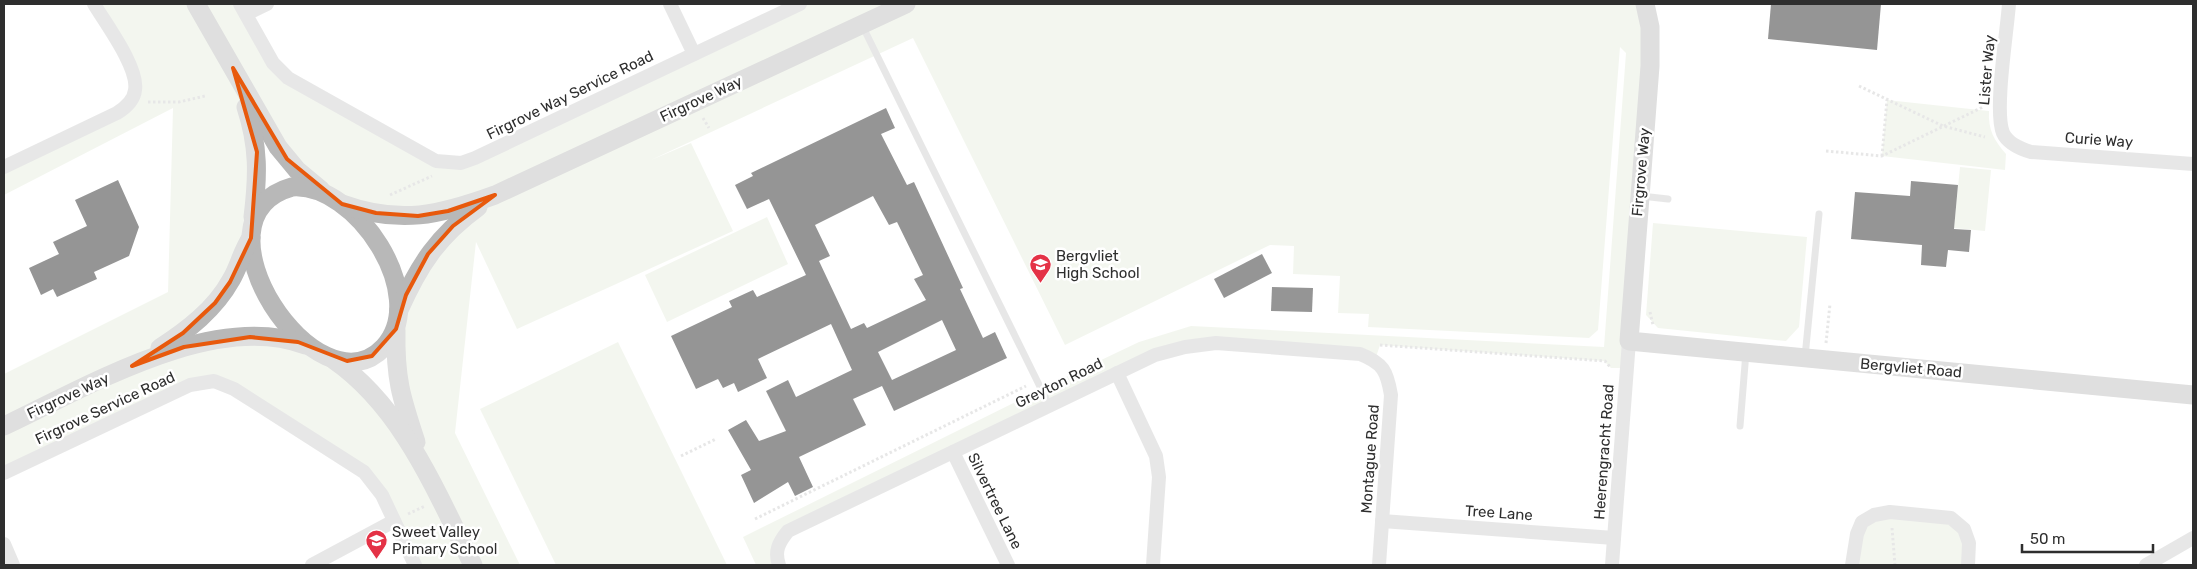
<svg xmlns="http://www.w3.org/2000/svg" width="2197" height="569" font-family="Rubik,sans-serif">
<rect width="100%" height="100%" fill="#fff"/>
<g fill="#e5ecdc" fill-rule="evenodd">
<path d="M 94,4 L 240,4 L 273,63 L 436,160 L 461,163 L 800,4 L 1645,4 L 1626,368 L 1611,368 L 1604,361 L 1380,345 L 1375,360 L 1185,347 L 788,531 L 779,565 L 756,565 L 743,537 L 1078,371 L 1139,342 L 1191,326 L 1604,347 L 1626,53 L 1620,47 L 1598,330 L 1589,338 L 1368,327 L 1369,314 L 1338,313 L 1340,276 L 1293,274 L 1294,246 L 1270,245 L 1065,345 L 913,38 L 651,160 L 691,143 L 733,231 L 517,329 L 476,242 L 455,433 L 520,565 L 415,565 L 373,482 L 214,381 L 4,473 L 4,374 L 168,292 L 173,108 L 4,195 L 4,167 L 117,113 L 135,89 ZM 263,122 L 342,204 L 448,211 L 453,226 L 396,329 L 404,436 L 332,359 L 236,337 L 163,346 L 236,271 L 258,170 Z"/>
<path d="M 1887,100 L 1989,111 C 1988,130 1994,140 2006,154 L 2005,170 L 1882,156 Z"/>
<polygon points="1960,167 1991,170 1985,231 1954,228"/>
<polygon points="767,217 788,264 667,322 645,275"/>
<polygon points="1653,223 1807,237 1799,327 1786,341 1658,328 1646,315"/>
<polygon points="618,342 727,565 556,565 480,409"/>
<polygon points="1874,515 1951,518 1964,529 1968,565 1852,565 1853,550"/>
</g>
<g fill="#151515" fill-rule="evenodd">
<polygon points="1771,4 1881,4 1877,50 1768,39"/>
<path d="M 886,108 L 895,128 L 881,134 L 907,185 L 914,182 L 963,288 L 960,289 L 983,338 L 995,332 L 1007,358 L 894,411 L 882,386 L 853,399 L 866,425 L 799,457 L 813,487 L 795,496 L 788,482 L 754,503 L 741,475 L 751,470 L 728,430 L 746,420 L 759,441 L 786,431 L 766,391 L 788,380 L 796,397 L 852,370 L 831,324 L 758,359 L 767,378 L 738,392 L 734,383 L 723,388 L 718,379 L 696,389 L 671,336 L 732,307 L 729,301 L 753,290 L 757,297 L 806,275 L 769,199 L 747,209 L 735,185 L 753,176 L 751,173 ZM 873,196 L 889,225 L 897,222 L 923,275 L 914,279 L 926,300 L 867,328 L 864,323 L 851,329 L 819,261 L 830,256 L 815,225 ZM 942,320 L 956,350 L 892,380 L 878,352 Z"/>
<polygon points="118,180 139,227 129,256 94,272 97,279 57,297 53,289 41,295 29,268 59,254 53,242 87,226 75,200"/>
<polygon points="1911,181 1958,185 1954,229 1971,230 1969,252 1948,250 1946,267 1921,265 1922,245 1851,239 1855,192 1910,196"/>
<polygon points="1262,254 1272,273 1224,298 1214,279"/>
<polygon points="1272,287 1313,288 1312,312 1271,311"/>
</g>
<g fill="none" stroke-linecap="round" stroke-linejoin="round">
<g stroke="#cbcbcb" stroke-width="3" stroke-dasharray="2.5 2.5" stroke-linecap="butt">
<polyline points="1859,86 1943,126 1985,137"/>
<polyline points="148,102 179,102 205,96"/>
<polyline points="703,118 709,128"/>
<polyline points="1826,151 1882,156 1983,107"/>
<polyline points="1882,156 1887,100"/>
<polyline points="390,195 432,176"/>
<polyline points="1650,312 1653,325"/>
<polyline points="1826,343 1830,304"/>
<polyline points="1380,345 1605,361 1611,368"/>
<polyline points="681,456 716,439"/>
<polyline points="408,514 425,506"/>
<polyline points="755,519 1026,386"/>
<polyline points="1892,528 1895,565"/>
</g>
<g stroke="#cbcbcb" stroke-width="7">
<polyline points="862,25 1049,405"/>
<polyline points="1641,196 1668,199"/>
<polyline points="1805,357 1819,214"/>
<polyline points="1740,426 1746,352"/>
</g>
<g stroke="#cbcbcb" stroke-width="14">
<polyline points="240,4 273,63 288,78 436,161 461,163 475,158 800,4"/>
<polyline points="670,4 694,54"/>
<path d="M 2009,4 C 2007,32 1994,111 2003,133 C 2008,144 2021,149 2031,152 L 2193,164"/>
<polyline points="246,14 267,4"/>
<path d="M 4,167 L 117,113 C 125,108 134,101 135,90 C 139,68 106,24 94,4"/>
<polyline points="1117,373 1156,456 1159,477 1153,565"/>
<polyline points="953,452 1008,565"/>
<polyline points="4,473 190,385 214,381 234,389 364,472 382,495 415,565"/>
<polyline points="1382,521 1614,538"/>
<polyline points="4,544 13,565"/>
<polyline points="312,565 394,521"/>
<path d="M 779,565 C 774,551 779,542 788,531 L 1155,355 L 1185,347 L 1216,343 L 1360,354 C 1383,363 1387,371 1391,395 L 1379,565"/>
<polyline points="1612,565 1629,341"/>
<polyline points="1852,565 1857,534 1862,522 1874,515 1890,512 1951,518 1964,529 1969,543 1968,565"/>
<polyline points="2146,565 2193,538"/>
</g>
<g stroke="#b8b8b8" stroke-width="19">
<polyline points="196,4 278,147 297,170 321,190"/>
<polyline points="1645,4 1650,27 1650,66 1629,341 2193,395"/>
<path d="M 246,107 C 259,147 258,176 253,217"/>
<path d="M 292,187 C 356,182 431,296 384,347 C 318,418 183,217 292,187 Z"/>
<path d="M 342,204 C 400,225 440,215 495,195 L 906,4"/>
<path d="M 399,310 C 419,265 438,236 478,207"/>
<path d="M 396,330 C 395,378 401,397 416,442"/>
<path d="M 160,348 C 188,330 215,309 231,280 C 239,267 242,251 251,238"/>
<path d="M 334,360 C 403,408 436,492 473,565"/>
<path d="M 4,426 C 85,388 214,310 305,345"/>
</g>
</g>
<path d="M0 0H2197V569H0ZM 233,68 L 287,159 L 342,204 L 376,213 L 418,216 L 448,211 L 495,195 L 453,226 L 428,254 L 406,295 L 396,329 L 372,356 L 347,361 L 298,342 L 250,337 L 184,347 L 132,366 L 183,333 L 215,303 L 230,282 L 251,238 L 257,152 Z" fill="#fff" fill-opacity=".55" fill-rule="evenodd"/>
<path fill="none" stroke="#e8590c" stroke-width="4" stroke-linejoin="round" d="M 233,68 L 287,159 L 342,204 L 376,213 L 418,216 L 448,211 L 495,195 L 453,226 L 428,254 L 406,295 L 396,329 L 372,356 L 347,361 L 298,342 L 250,337 L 184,347 L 132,366 L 183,333 L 215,303 L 230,282 L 251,238 L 257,152 Z"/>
<defs>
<symbol id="school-pin" viewBox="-11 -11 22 30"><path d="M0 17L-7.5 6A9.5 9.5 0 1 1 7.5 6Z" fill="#e43246" stroke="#fff"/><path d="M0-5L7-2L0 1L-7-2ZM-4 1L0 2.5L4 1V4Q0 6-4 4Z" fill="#fff"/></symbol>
</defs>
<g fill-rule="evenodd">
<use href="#school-pin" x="1028" y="252" width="25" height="34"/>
<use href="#school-pin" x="364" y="528" width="25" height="34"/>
</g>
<g text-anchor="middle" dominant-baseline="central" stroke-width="5" stroke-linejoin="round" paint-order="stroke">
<g font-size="15" fill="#2e2e2e" stroke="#fff">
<text transform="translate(1987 70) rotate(-85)">Lister Way</text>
<text transform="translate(570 95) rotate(-26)">Firgrove Way Service Road</text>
<text transform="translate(701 99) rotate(-25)">Firgrove Way</text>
<text transform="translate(2099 140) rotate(4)">Curie Way</text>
<text transform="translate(1641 172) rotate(-85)">Firgrove Way</text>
<text transform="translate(1911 368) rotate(5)">Bergvliet Road</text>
<text transform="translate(1059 383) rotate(-26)">Greyton Road</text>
<text transform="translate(68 396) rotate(-25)">Firgrove Way</text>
<text transform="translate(105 408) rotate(-25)">Firgrove Service Road</text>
<text transform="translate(1604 452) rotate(-86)">Heerengracht Road</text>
<text transform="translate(1370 459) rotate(-86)">Montague Road</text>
<text transform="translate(995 501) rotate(64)">Silvertree Lane</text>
<text transform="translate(1499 513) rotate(4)">Tree Lane</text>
</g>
<g font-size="15" fill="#2e2e2e" stroke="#fff" text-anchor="start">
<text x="1056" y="256">Bergvliet<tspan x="1056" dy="17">High School</tspan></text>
<text x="392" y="532">Sweet Valley<tspan x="392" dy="17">Primary School</tspan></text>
</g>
</g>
<rect width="2197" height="569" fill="none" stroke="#2e2e2e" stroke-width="10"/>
<path d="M2022 544v8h131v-8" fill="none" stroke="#2e2e2e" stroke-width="2.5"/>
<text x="2030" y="544" font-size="15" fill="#2e2e2e" stroke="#ffffff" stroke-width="4" paint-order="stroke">50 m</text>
</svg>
